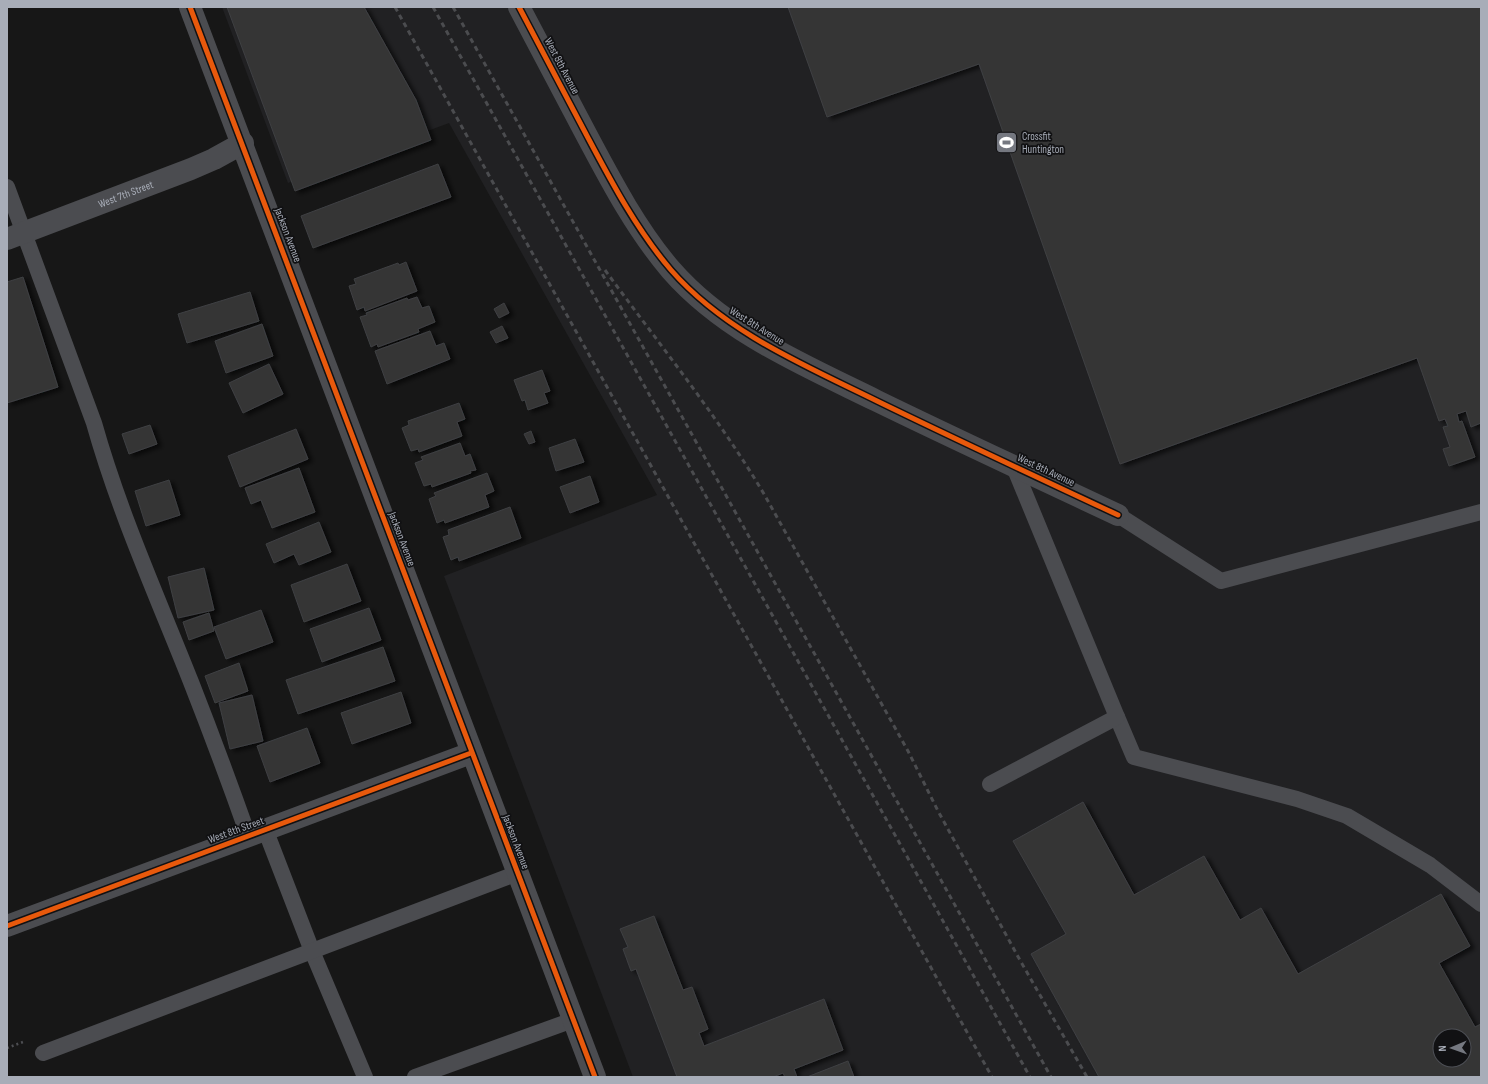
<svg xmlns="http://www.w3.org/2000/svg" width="1488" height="1084" font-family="'Sofia Sans Condensed',sans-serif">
<defs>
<filter id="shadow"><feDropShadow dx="4.5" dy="2.5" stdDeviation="2" flood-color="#0009"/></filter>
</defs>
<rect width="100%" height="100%" fill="#171717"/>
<path fill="#212123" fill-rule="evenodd" d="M 222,7 L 1481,7 L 1481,1077 L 633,1077 L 444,576 L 657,495 L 449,123 L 288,183 ZM 1440,1036 L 1464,1036 L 1464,1060 L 1440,1060 Z"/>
<g fill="#353536" stroke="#3f4043" fill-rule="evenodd" filter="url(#shadow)">
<polygon points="227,7 364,7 416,100 431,140 295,191"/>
<polygon points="788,7 1481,7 1481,423 1471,427 1466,411 1457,414 1459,422 1462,421 1475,457 1449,466 1443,449 1450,447 1443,427 1448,426 1445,419 1439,421 1417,358 1120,464 979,64 827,117"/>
<polygon points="438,164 451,197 313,248 301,216"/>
<polygon points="406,262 417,291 365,311 364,307 357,310 349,286 356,284 354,279 398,263 399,265"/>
<polygon points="23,277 58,387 7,403 7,282"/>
<polygon points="250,292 259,321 187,343 178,314"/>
<polygon points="417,297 422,308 429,306 435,322 418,329 419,332 378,347 377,344 371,347 360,317 367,315 366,313 407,298 408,300"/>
<polygon points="504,303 509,313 499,318 494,309"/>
<polygon points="262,324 273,356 226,373 215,341"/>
<polygon points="502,326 508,338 496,343 490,332"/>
<polygon points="430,331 436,346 444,343 450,359 387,384 375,351"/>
<polygon points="269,364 283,394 243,413 229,383"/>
<polygon points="542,370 550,391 544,393 548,403 528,410 525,400 522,401 514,380"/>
<polygon points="459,403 465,419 457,422 462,436 419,452 418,449 411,451 402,428 409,425 408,421"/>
<polygon points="150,425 157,444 129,454 122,434"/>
<polygon points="296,429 308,459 240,487 228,456"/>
<polygon points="531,431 535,442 529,444 524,434"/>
<polygon points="575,439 584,462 556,471 549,448"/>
<polygon points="460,443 465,456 470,454 476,470 470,471 471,473 432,487 431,484 424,486 415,463 423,460 421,457"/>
<polygon points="299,468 315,512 272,528 261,500 251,504 245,488"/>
<polygon points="487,473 494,491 485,495 489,507 445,523 444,520 437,523 429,499 436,496 434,493"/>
<polygon points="590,476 599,502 570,513 560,487"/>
<polygon points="169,480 180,515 146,526 135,491"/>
<polygon points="510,507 521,538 459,561 458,557 451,560 443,537 449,535 448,530"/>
<polygon points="319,522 331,552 299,565 294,554 274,563 266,544"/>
<polygon points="347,564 361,601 304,622 291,585"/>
<polygon points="204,568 214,610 178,618 168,577"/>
<polygon points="369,608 381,640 322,662 310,629"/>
<polygon points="261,610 273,642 226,659 214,627"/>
<polygon points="209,613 214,631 189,640 183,622"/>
<polygon points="383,647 395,681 298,714 286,680"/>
<polygon points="239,663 248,691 215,703 205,676"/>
<polygon points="401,692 411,723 352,744 341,713"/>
<polygon points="252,695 263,741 230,749 219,703"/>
<polygon points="307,728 320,763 270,782 257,746"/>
<path d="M 1083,802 L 1134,895 L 1204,856 L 1240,920 L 1261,908 L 1298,974 L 1441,894 L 1470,946 L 1439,963 L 1475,1027 L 1481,1024 L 1481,1077 L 1099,1077 L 1031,954 L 1066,934 L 1013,841 ZM 1440,1036 L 1464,1036 L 1464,1060 L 1440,1060 Z"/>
<polygon points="654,916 683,990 692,987 708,1029 699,1033 704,1046 824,999 843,1050 794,1069 797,1077 785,1077 783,1073 773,1077 677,1077 636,969 631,971 623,949 628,947 620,929"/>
<polygon points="848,1061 854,1077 807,1077"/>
</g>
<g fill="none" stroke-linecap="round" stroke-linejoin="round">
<polyline stroke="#4d4e52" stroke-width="2.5" stroke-dasharray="2 3" stroke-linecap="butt" points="7,1048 23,1042"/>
<g stroke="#4b4c50" stroke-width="16">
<path d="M 7,187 L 94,423 C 119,512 157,596 191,682 C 211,733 230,784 248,835"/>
<polyline points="1118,515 1221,581 1481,512"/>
<polyline points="1117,717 1134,757 1297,799 1347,816 1430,865 1481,904"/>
<polyline points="990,784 1117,717 1014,467"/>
<polyline points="265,829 312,951 365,1077"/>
<polyline points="43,1053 518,873"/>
<polyline points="415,1077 573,1020"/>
</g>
<g stroke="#4b4c50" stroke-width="22">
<polyline points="190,7 595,1077"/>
<path d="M 519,7 C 541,49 564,92 586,134 C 611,181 636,229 671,270 C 725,332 804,365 877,401 C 957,440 1037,477 1118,515"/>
<path id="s1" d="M 7,239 L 191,169 L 214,159 L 243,143"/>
<polyline points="7,926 471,753"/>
</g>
<g stroke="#4b4c4f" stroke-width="3" stroke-dasharray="5 4" stroke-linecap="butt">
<polyline points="395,7 992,1077"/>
<polyline points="433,7 1030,1077"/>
<polyline points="453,7 1051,1077"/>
<path d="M 605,270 C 659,344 717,415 764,494 L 908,751 L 938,811 L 1021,962 L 1087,1077"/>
</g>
<defs>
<g id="cycleway">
<polyline points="190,7 595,1077"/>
<path d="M 519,7 C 541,49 564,92 586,134 C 611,181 636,229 671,270 C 725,332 804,365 877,401 C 957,440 1037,477 1118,515"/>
<polyline points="7,926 471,753"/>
</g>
</defs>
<use href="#cycleway" stroke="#111113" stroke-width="8"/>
<use href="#cycleway" stroke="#e8590c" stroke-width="5"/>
</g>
<defs>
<symbol id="stadium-square" viewBox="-11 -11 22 22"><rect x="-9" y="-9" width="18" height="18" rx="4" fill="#757880" stroke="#111113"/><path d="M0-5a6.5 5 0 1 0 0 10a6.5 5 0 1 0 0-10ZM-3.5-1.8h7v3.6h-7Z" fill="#fff"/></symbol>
</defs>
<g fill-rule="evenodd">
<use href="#stadium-square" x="994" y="130" width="25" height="25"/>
</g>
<g text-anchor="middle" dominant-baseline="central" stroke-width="3.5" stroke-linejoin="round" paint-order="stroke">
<g font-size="11" fill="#a8adb8" stroke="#111113">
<text transform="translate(562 66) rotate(62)">West 8th Avenue</text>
<text stroke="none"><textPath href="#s1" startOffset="127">West 7th Street</textPath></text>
<text transform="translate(288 235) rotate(69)">Jackson Avenue</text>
<text transform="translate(757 326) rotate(32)">West 8th Avenue</text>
<text transform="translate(1046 470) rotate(25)">West 8th Avenue</text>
<text transform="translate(402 539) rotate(69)">Jackson Avenue</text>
<text transform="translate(236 830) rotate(-20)">West 8th Street</text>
<text transform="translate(516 842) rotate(69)">Jackson Avenue</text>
</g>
<g font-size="11" fill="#a8adb8" stroke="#111113" text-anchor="start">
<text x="1022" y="136">Crossfit<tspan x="1022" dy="13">Huntington</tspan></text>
</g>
</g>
<rect width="1488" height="1084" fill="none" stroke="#a8adb8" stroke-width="16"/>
<g transform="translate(1452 1048) rotate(268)"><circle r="19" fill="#111113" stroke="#4d4f55"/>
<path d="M0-3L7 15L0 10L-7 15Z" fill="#757880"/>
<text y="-6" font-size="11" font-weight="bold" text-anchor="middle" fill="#a8adb8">N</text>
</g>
</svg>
